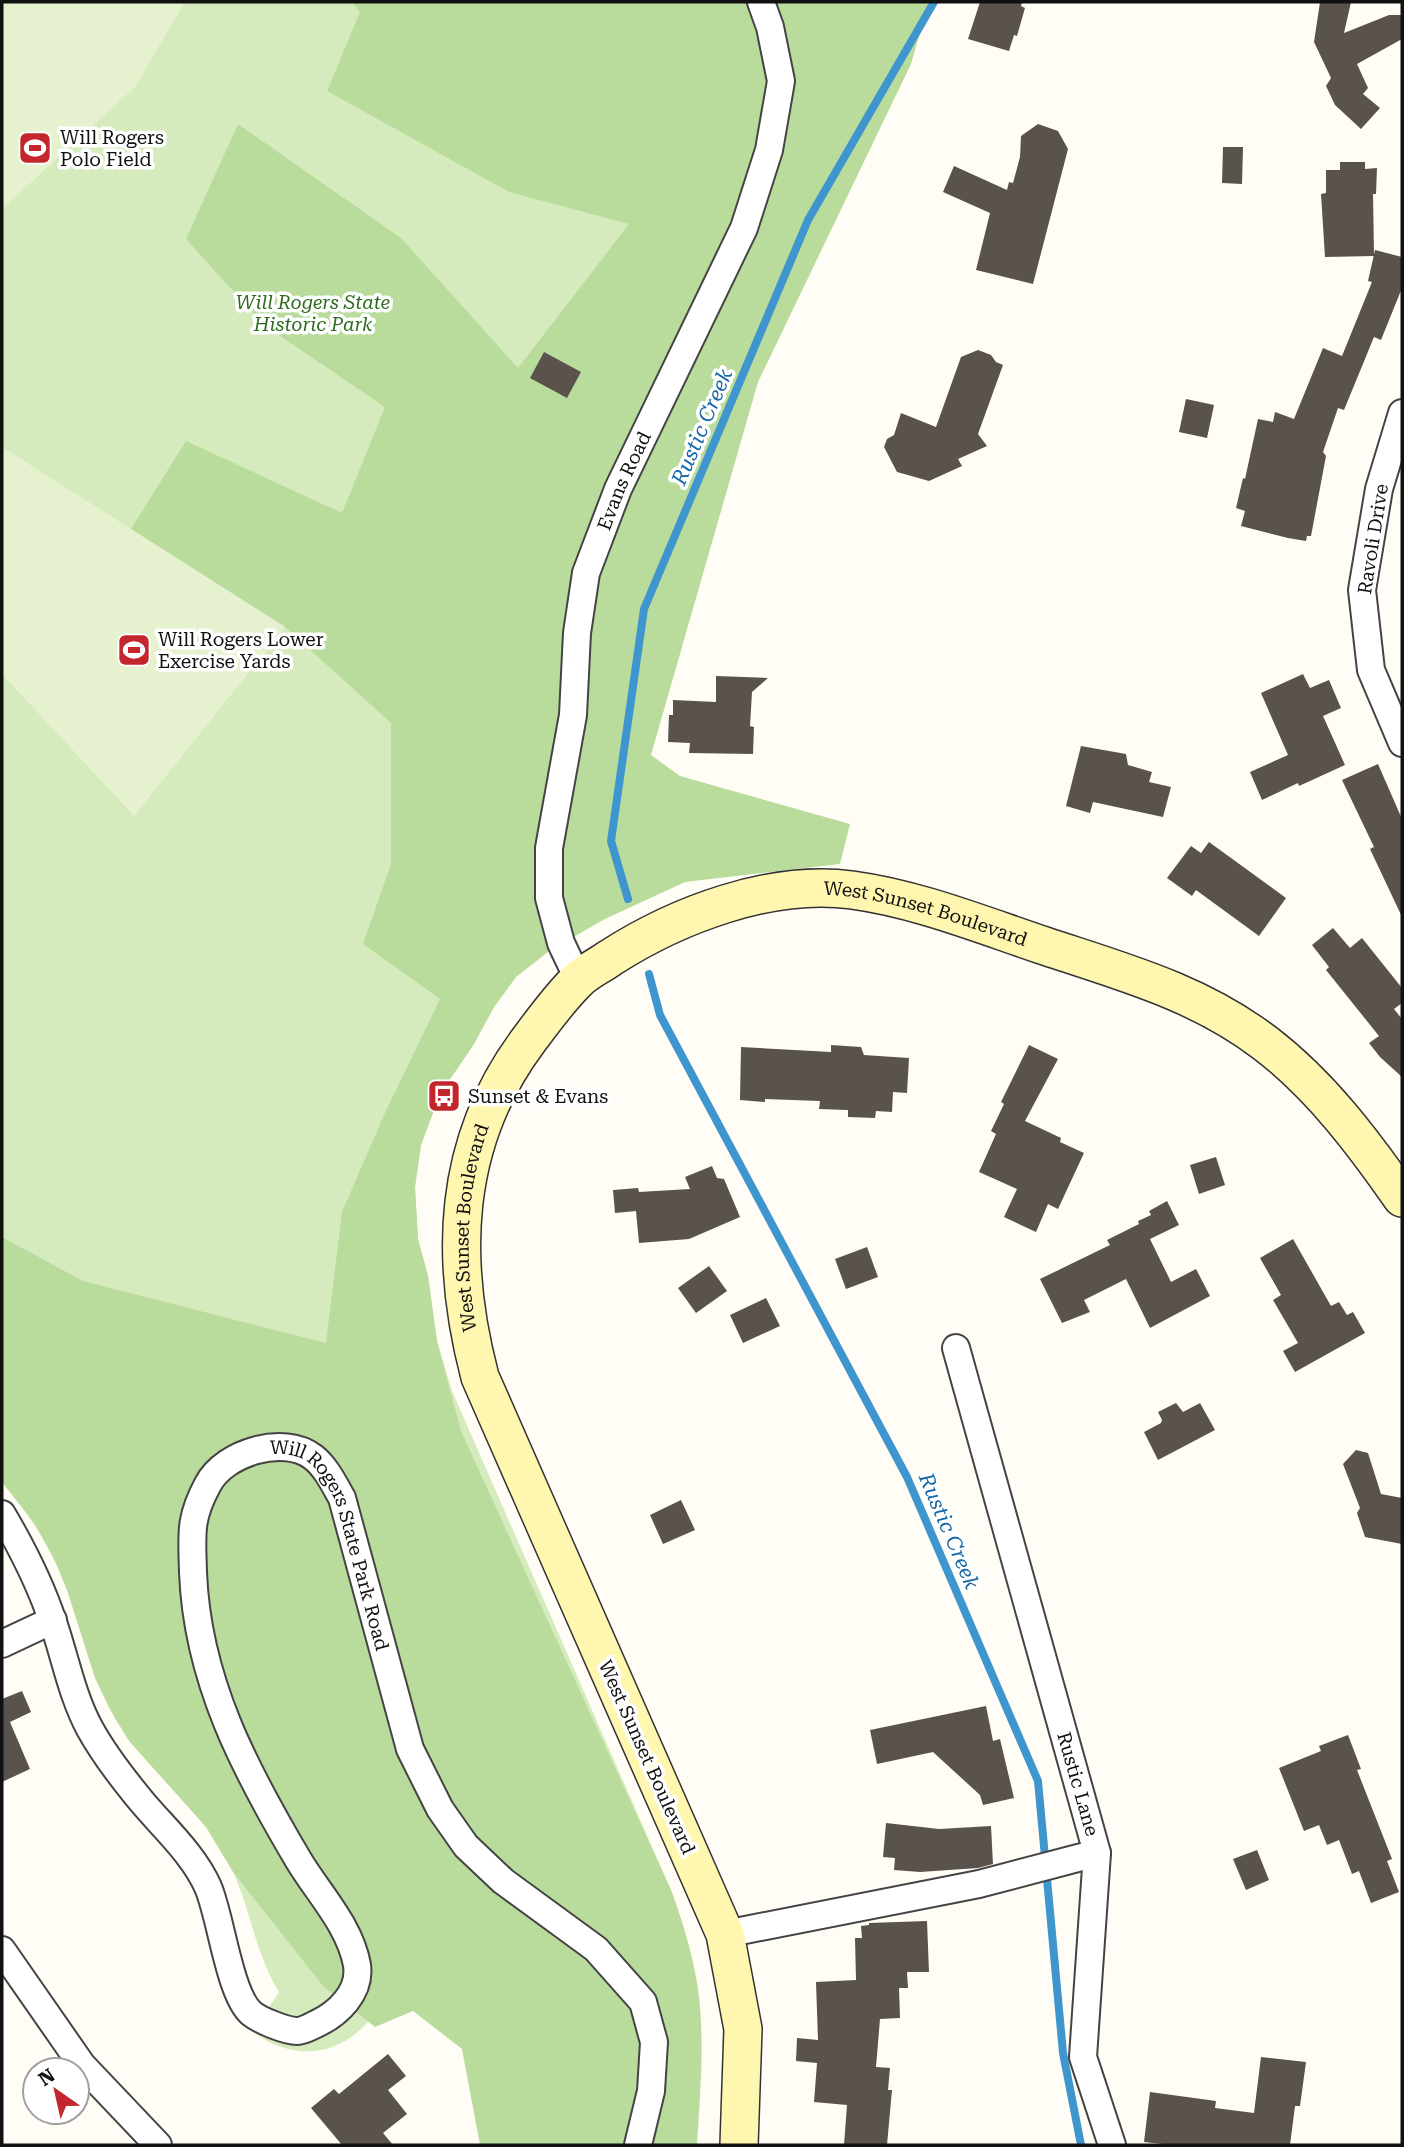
<svg xmlns="http://www.w3.org/2000/svg" width="1404" height="2147" font-family="'Roboto Serif',serif">
<rect width="100%" height="100%" fill="#fffdf5"/>
<path fill="#d5ebbd" d="M 2,2 L 740,2 L 549,951 L 516,977 L 494,1007 L 474,1044 L 440,1094 L 421,1145 L 415,1187 L 418,1239 L 428,1276 L 437,1341 L 452,1391 L 671,1890 C 694,1954 703,2010 701,2077 L 547,1985 L 375,2013 C 343,2057 296,2063 253,2032 L 279,1992 C 252,1949 249,1894 222,1850 C 188,1796 133,1759 105,1700 C 88,1665 81,1626 67,1590 C 52,1549 30,1515 2,1482 Z"/>
<path fill="#b9dc9c" d="M 352,2 L 929,2 L 911,64 L 758,382 L 651,755 L 680,776 L 850,824 L 840,864 L 685,882 L 605,919 L 549,951 L 516,977 L 494,1007 L 474,1044 L 440,1094 L 421,1145 L 415,1187 L 418,1239 L 428,1276 L 437,1341 L 461,1431 L 671,1890 C 683,1922 693,1955 698,1989 C 705,2041 700,2093 697,2145 L 480,2145 L 462,2049 L 413,2011 L 375,2027 L 323,1986 L 233,1872 L 206,1827 L 129,1741 L 115,1718 L 95,1678 L 67,1590 L 55,1561 L 35,1524 L 2,1482 L 2,1237 L 83,1281 L 326,1343 L 342,1212 L 384,1115 L 440,999 L 363,944 L 391,864 L 391,723 L 285,627 L 131,529 L 186,441 L 342,513 L 385,407 L 264,325 L 186,239 L 238,124 L 401,238 L 518,368 L 629,224 L 509,192 L 327,91 L 360,12 Z"/>
<g fill="#e6f2cf">
<polygon points="2,2 185,2 135,87 2,209"/>
<polygon points="2,447 285,627 134,816 2,674"/>
</g>
<g fill="none" stroke-linecap="round" stroke-linejoin="round">
<g stroke="#3f96cf" stroke-width="8">
<polyline points="628,899 611,841 644,609 808,220 934,2"/>
<polyline points="649,974 660,1015 907,1477 1038,1781 1063,2053 1081,2145"/>
</g>
</g>
<g fill="#5a524d">
<polygon points="980,2 1022,2 1021,6 1025,8 1017,36 1014,35 1009,51 968,39"/>
<polygon points="1320,2 1351,2 1344,33 1389,15 1402,15 1402,39 1357,64 1368,88 1363,94 1380,108 1361,129 1335,105 1326,86 1331,78 1314,42"/>
<polygon points="1038,124 1058,131 1068,149 1033,284 976,270 990,213 943,192 954,166 1007,190 1009,182 1013,183 1020,157 1021,136"/>
<polygon points="1223,147 1243,147 1242,184 1222,183"/>
<polygon points="1340,162 1365,162 1365,169 1377,168 1376,194 1373,194 1374,256 1325,257 1321,194 1326,193 1326,170 1340,170"/>
<polygon points="1375,250 1402,257 1402,288 1381,340 1374,337 1344,410 1338,408 1323,452 1326,456 1311,536 1307,536 1306,541 1288,538 1241,526 1245,511 1236,508 1243,478 1245,479 1258,419 1273,422 1275,412 1294,419 1323,348 1342,356 1372,282 1368,281"/>
<polygon points="978,350 991,355 996,362 1003,365 978,434 987,446 958,459 962,466 929,481 897,472 884,447 887,439 894,435 901,413 936,427 961,357"/>
<polygon points="544,352 581,372 567,398 530,378"/>
<polygon points="1186,399 1214,405 1207,438 1179,432"/>
<polygon points="1303,674 1310,688 1329,680 1341,708 1323,716 1345,765 1299,786 1298,783 1262,800 1250,772 1288,755 1261,693"/>
<polygon points="716,676 768,678 752,692 750,726 754,727 753,754 689,753 690,743 668,742 669,715 673,715 673,700 716,702"/>
<polygon points="1081,746 1126,754 1128,765 1152,772 1149,782 1171,787 1163,817 1093,802 1090,813 1066,806"/>
<polygon points="1378,764 1402,819 1402,917 1370,849 1374,847 1342,780"/>
<polygon points="1209,842 1286,898 1259,936 1196,890 1192,896 1167,878 1191,846 1201,853"/>
<polygon points="1333,928 1350,948 1362,938 1402,988 1402,1003 1394,1009 1402,1019 1402,1077 1380,1057 1369,1043 1379,1036 1326,970 1329,967 1312,945"/>
<polygon points="831,1045 861,1047 864,1055 909,1058 907,1093 893,1092 892,1112 876,1111 875,1118 848,1117 848,1110 819,1109 820,1101 765,1099 765,1102 740,1100 741,1047 831,1052"/>
<polygon points="1029,1045 1058,1059 1025,1121 1061,1138 1060,1142 1084,1153 1058,1209 1048,1204 1036,1232 1004,1217 1017,1189 979,1172 996,1134 991,1131 1004,1104 1001,1102"/>
<polygon points="1216,1157 1225,1185 1199,1194 1190,1165"/>
<polygon points="712,1166 717,1178 724,1179 740,1217 689,1239 639,1243 636,1211 615,1213 613,1190 638,1188 639,1192 690,1189 685,1177"/>
<polygon points="1167,1201 1179,1225 1150,1239 1171,1282 1196,1269 1210,1296 1150,1328 1126,1279 1084,1300 1090,1312 1062,1323 1040,1279 1110,1245 1107,1240 1139,1224 1138,1221 1151,1215 1149,1211"/>
<polygon points="1293,1239 1331,1306 1339,1302 1347,1315 1353,1312 1365,1333 1295,1372 1283,1351 1298,1343 1273,1300 1281,1295 1260,1258"/>
<polygon points="867,1247 878,1277 846,1289 835,1259"/>
<polygon points="709,1266 727,1291 696,1313 678,1288"/>
<polygon points="766,1298 780,1326 743,1343 730,1315"/>
<polygon points="1176,1403 1183,1412 1200,1403 1215,1430 1158,1460 1144,1432 1161,1423 1162,1420 1158,1412"/>
<polygon points="1356,1450 1368,1453 1381,1494 1402,1498 1402,1544 1365,1537 1357,1513 1360,1508 1343,1464"/>
<polygon points="681,1500 695,1530 663,1544 650,1515"/>
<polygon points="22,1691 31,1712 10,1722 30,1769 2,1782 2,1699"/>
<polygon points="986,1706 993,1741 1000,1739 1014,1798 983,1805 980,1795 933,1752 877,1764 870,1730"/>
<polygon points="1348,1735 1361,1769 1357,1770 1392,1859 1387,1861 1399,1892 1371,1903 1359,1871 1352,1874 1339,1840 1327,1845 1319,1825 1304,1831 1279,1768 1321,1751 1319,1746"/>
<polygon points="886,1823 939,1829 991,1826 993,1864 978,1868 920,1872 894,1870 895,1858 883,1857"/>
<polygon points="1257,1850 1269,1880 1246,1890 1233,1859"/>
<polygon points="927,1921 929,1972 907,1972 908,1988 899,1988 900,2018 880,2019 876,2067 890,2068 888,2090 892,2090 887,2145 844,2145 847,2105 814,2102 817,2063 796,2061 797,2038 818,2040 816,1982 856,1980 855,1938 862,1938 861,1926 869,1925 869,1923"/>
<polygon points="388,2054 406,2076 388,2090 407,2114 383,2133 393,2145 342,2145 311,2108 334,2089 339,2094"/>
<polygon points="1261,2057 1306,2062 1300,2106 1295,2106 1290,2145 1172,2145 1144,2142 1150,2092 1216,2101 1215,2108 1254,2113"/>
</g>
<g fill="none" stroke-linecap="round" stroke-linejoin="round">
<defs>
<g id="minor">
<polyline points="1402,413 1379,489 1362,590 1371,670 1402,743"/>
<path id="s1" d="M 578,979 L 561,943 L 549,898 L 549,848 L 573,715 L 577,633 L 586,573 L 618,489 L 744,228 L 769,150 L 781,81 L 770,27 L 761,2"/>
<path id="s2" d="M 2,1514 C 22,1548 40,1583 53,1622 C 65,1657 72,1696 90,1729 C 105,1756 123,1779 143,1803 C 165,1829 194,1855 208,1887 C 221,1917 229,1993 251,2013 C 259,2020 286,2031 297,2031 C 303,2031 310,2027 316,2024 C 338,2014 361,1992 357,1965 C 350,1926 319,1894 299,1861 C 245,1770 197,1680 193,1572 C 192,1534 189,1519 208,1484 C 225,1452 284,1435 313,1457 C 326,1467 334,1484 342,1498 L 410,1749 L 440,1809 L 466,1846 L 503,1881 L 596,1949 L 643,2002 L 654,2042 L 651,2091 L 638,2145"/>
<polyline points="2,1644 53,1620"/>
<polyline points="1097,1853 1083,2057 1112,2145"/>
<polyline points="725,1934 979,1884 1097,1853 956,1348"/>
<polyline points="2,1950 82,2065 158,2145"/>
</g>
<g id="secondary">
<path id="s3" d="M 739,2145 L 743,2029 L 725,1934 L 480,1377 C 449,1259 452,1143 528,1041 C 543,1021 558,1000 576,982 C 585,972 599,966 610,958 C 677,915 771,879 852,890 C 918,899 982,925 1045,946 C 1123,972 1198,992 1265,1043 C 1320,1085 1363,1142 1402,1198"/>
</g>
</defs>
<use href="#minor" stroke="#444" stroke-width="30"/>
<use href="#secondary" stroke="#333" stroke-width="40"/>
<use href="#minor" stroke="#fff" stroke-width="26"/>
<use href="#secondary" stroke="#fff6b0" stroke-width="37"/>
</g>
<defs>
<symbol id="stadium-square" viewBox="-11 -11 22 22"><rect x="-9" y="-9" width="18" height="18" rx="4" fill="#c4262e" stroke="#fff"/><path d="M0-5a6.5 5 0 1 0 0 10a6.5 5 0 1 0 0-10ZM-3.5-1.8h7v3.6h-7Z" fill="#fff"/></symbol>
<symbol id="bus-square" viewBox="-11 -11 22 22"><rect x="-9" y="-9" width="18" height="18" rx="4" fill="#c4262e" stroke="#fff"/><path d="M-5-6H5V4H4V6H2V4H-2V6H-4V4H-5ZM-3.5-4V0h7V-4ZM-3.5 1.2v1.5H-2V1.2ZM2 1.2v1.5H3.5V1.2Z" fill="#fff"/></symbol>
</defs>
<g fill-rule="evenodd">
<use href="#stadium-square" x="16" y="129" width="38" height="38"/>
<use href="#stadium-square" x="115" y="631" width="38" height="38"/>
<use href="#bus-square" x="425" y="1077" width="38" height="38"/>
</g>
<g text-anchor="middle" dominant-baseline="central" stroke-width="7" stroke-linejoin="round" paint-order="stroke">
<g font-size="19" fill="#111" stroke="#fff" text-anchor="start">
<text x="60" y="137">Will Rogers<tspan x="60" dy="22">Polo Field</tspan></text>
<text x="158" y="639">Will Rogers Lower<tspan x="158" dy="22">Exercise Yards</tspan></text>
<text x="468" y="1096">Sunset &amp; Evans</text>
</g>
<g font-size="19" font-style="italic" fill="#2f6b1f" stroke="#fff">
<text x="313" y="302">Will Rogers State<tspan x="313" dy="22">Historic Park</tspan></text>
</g>
<g font-size="19" fill="#111" stroke="#fff">
<text stroke="none"><textPath href="#s1" startOffset="514">Evans Road</textPath></text>
<text transform="translate(1373 539) rotate(-81)">Ravoli Drive</text>
<text stroke="none"><textPath href="#s3" startOffset="1624">West Sunset Boulevard</textPath></text>
<text stroke="none"><textPath href="#s3" startOffset="973">West Sunset Boulevard</textPath></text>
<text stroke="none"><textPath href="#s2" startOffset="1435">Will Rogers State Park Road</textPath></text>
<text transform="translate(647 1757) rotate(66)">West Sunset Boulevard</text>
<text transform="translate(1078 1784) rotate(74)">Rustic Lane</text>
</g>
<g font-size="21" font-style="italic" fill="#1768a6" stroke="#fff">
<text transform="translate(702 427) rotate(-67)">Rustic Creek</text>
<text transform="translate(949 1531) rotate(67)">Rustic Creek</text>
</g>
</g>
<rect width="1404" height="2147" fill="none" stroke="#111111" stroke-width="7"/>
<g transform="translate(56 2091) rotate(326)"><circle r="33" fill="#ffffff" stroke="#a0a0a0" stroke-width="2"/>
<path d="M0-5L12 26L0 18L-12 26Z" fill="#c4262e"/>
<text y="-10" font-size="19" font-weight="bold" text-anchor="middle" fill="#111111">N</text>
</g>
</svg>
